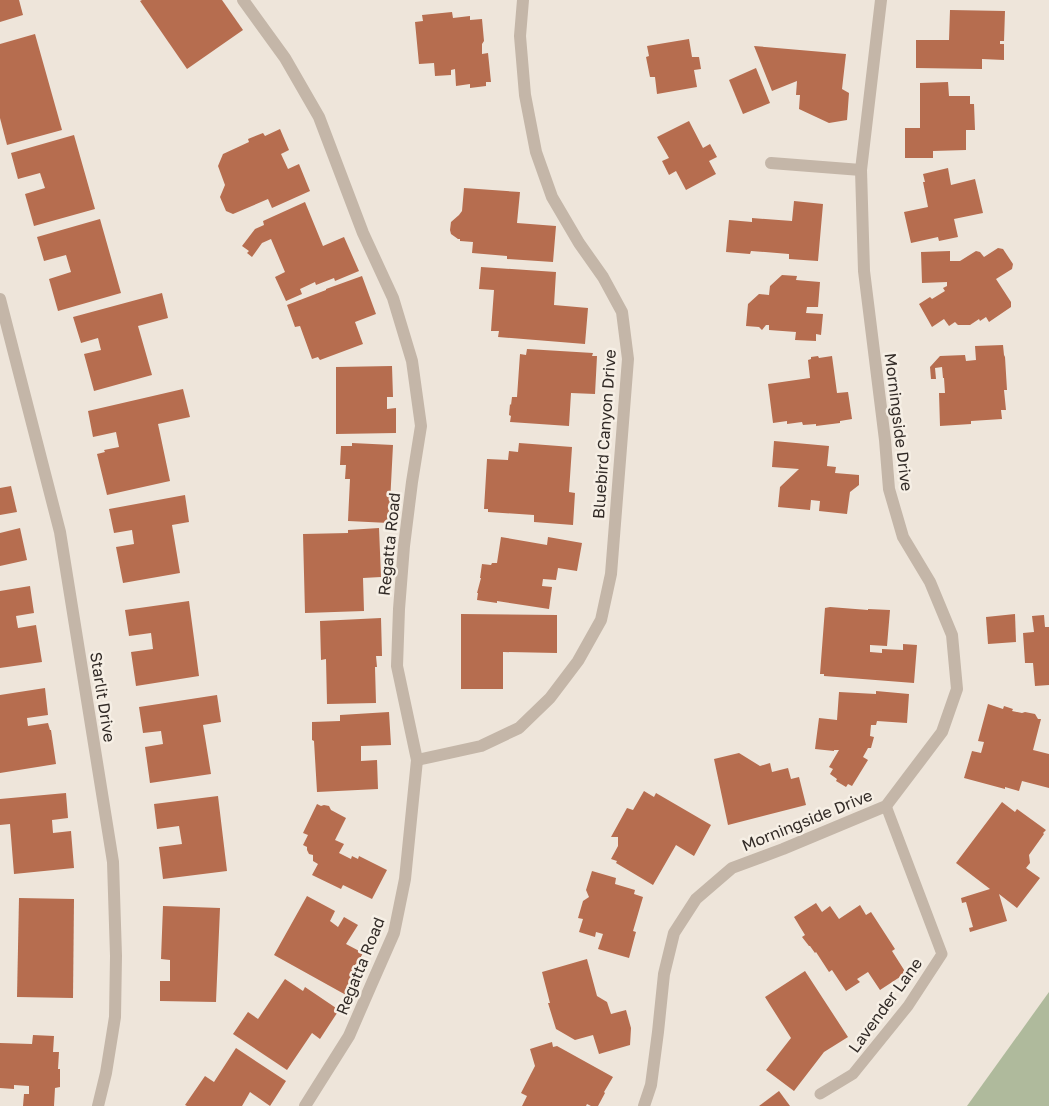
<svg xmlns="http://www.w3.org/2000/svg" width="1049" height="1106" font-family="'Golos Text',sans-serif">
<rect width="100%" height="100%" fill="#eee5da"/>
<polygon fill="#afba9c" points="1049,992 1049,1106 967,1106"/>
<g fill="#b66d4f">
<polygon points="0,0 19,0 23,15 0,22"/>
<polygon points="142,0 222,0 243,30 187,69 140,1"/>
<polygon points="950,10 1005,11 1004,41 1000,41 1000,44 1004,44 1004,60 982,59 982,69 916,68 916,40 949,40"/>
<polygon points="452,12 453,18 470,16 470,20 482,19 484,41 482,44 482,54 488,53 491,82 486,82 486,86 470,88 470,84 456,86 455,69 451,70 451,75 435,76 434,63 419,64 415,22 423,21 422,15"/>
<polygon points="35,34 62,130 7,145 0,118 0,44"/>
<polygon points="689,39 692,57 699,57 701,69 694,70 697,87 657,94 655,77 650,77 646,57 649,56 647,46"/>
<polygon points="754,46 846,54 842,89 849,93 847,120 829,123 799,109 800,95 796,95 797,81 772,91"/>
<polygon points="756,68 770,103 743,114 729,80"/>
<polygon points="948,82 949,96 970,96 970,104 974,104 975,130 966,130 966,150 933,151 933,158 905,158 905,128 920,128 920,83"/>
<polygon points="689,121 703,148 710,144 717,157 709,161 716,174 686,190 676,171 669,175 662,161 669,158 657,137"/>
<polygon points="280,129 289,150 281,154 288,169 299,164 310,191 272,208 268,199 233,214 226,211 220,197 225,185 218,166 223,154 249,142 248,139 263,133 265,136"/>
<polygon points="74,135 95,209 34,226 25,194 45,188 40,173 18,179 11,153"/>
<polygon points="948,168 951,185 975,179 983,213 954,219 958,237 939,241 938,237 911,243 904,212 928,207 923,182 925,182 923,174"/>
<polygon points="464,188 520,192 517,223 556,226 553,262 507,259 507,256 472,253 473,242 460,241 460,239 458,239 451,234 450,230 451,222 459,215 462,211"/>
<polygon points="794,201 823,204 818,261 789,259 789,254 751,251 750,254 726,252 729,220 752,222 752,218 792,221"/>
<polygon points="305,202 323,246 344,237 359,271 335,281 334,278 316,285 315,282 300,289 302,294 286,301 275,277 285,272 271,239 262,243 252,257 247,253 249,251 242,246 255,229 264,225 263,221"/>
<polygon points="100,219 121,293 58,311 49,279 71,272 66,255 44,261 37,237"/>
<polygon points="998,248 1003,249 1013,264 1012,269 996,279 1011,302 1011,307 989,322 986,317 980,321 979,319 970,325 958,325 955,322 949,326 944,319 932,327 919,304 930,297 932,299 945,291 943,288 947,286 947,282 922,283 921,252 950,251 950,261 960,261 976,251 980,252 984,257"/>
<polygon points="481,267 556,272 554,305 588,308 585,344 498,337 499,331 491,331 494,290 479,289"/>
<polygon points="782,275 797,276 796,280 820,282 818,307 807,307 806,313 823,314 821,335 816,334 816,341 795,340 796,332 769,330 769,325 766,325 762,330 759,327 746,326 748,304 759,294 769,295 770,286"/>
<polygon points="362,276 376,314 355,322 363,344 320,360 318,357 312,359 300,326 295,327 287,305 326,290 326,289"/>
<polygon points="162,293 168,318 138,326 152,375 94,391 84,354 101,350 98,338 81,343 73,317"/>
<polygon points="1003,345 1004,355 1005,357 1007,390 1004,390 1006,410 1001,410 1002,419 971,421 971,424 940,426 939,393 945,393 944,378 943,378 942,367 935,368 936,379 931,379 930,367 940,356 965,355 966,361 976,360 975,346"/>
<polygon points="527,349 593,353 592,356 597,356 595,394 571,393 569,426 510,422 511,416 509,415 510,404 511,405 512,397 517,397 520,354 526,355"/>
<polygon points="818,356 819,358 832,356 837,393 848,392 852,419 840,421 840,423 816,426 816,424 803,425 802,422 787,424 787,421 773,423 768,384 810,378 808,360 811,359 811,357"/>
<polygon points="392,366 393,397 387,397 387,409 396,408 396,433 336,434 336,367"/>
<polygon points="183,389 190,417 158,424 170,481 107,495 97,454 105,452 104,450 119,447 116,432 93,437 88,411"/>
<polygon points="774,441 829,446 827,466 836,467 835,473 859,475 859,485 850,492 847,514 819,511 820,501 811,500 810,510 778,507 780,487 799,469 772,467"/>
<polygon points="352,443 393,445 389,523 348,521 350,479 345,479 346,465 340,465 341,446 352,446"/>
<polygon points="519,443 572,447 569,492 575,493 573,525 534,522 534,515 488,512 488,509 484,509 487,459 508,460 509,451 518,452"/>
<polygon points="11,486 17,512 0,515 0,488"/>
<polygon points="185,495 189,522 172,525 180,573 123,583 116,547 134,544 132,530 114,533 109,509"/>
<polygon points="20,528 27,560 0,566 0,533"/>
<polygon points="379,528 381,577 363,578 364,611 305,613 303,534 348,533 348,530"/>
<polygon points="501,537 547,545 548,537 582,543 577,571 558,568 556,580 543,579 542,586 552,587 549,609 497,601 497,603 477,600 478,593 477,593 481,578 480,578 482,564 491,565 492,563 497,563"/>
<polygon points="30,586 34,613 16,616 18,628 36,625 42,662 0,668 0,591"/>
<polygon points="189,601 199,676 136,686 131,652 153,649 151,633 129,636 125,610"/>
<polygon points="830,607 868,610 868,609 890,610 887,646 870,645 870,652 882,653 882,649 903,650 903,644 917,645 914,683 824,676 824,674 820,674 825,608"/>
<polygon points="461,614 557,615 557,653 503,652 503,689 461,689"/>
<polygon points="1015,614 1016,642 988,644 986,617"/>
<polygon points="1044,615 1045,627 1049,627 1049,685 1035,686 1033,663 1025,663 1023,633 1034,632 1032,616"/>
<polygon points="381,618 382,656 376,656 377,667 375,667 376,703 327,704 326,659 321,660 320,621"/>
<polygon points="45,688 48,715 27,718 28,726 48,723 50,730 51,730 56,764 0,773 0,695"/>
<polygon points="876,691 909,694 907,723 877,721 876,725 871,725 870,736 874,737 871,748 868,748 863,757 868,760 852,786 848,784 846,787 836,781 837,779 830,774 833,769 829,767 839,750 834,750 834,751 815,749 819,718 837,720 839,692 876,694"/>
<polygon points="217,695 221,722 203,725 211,774 150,783 145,747 163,744 161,731 143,733 139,707"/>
<polygon points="988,704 1003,709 1004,706 1013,709 1012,711 1022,713 1025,712 1035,714 1038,719 1041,719 1033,750 1049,754 1049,788 1022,781 1019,791 1005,787 1005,789 964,778 972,751 981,753 984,742 978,741"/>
<polygon points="389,712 391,745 361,746 361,761 377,760 378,789 317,792 314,741 312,740 312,722 340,721 340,715"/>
<polygon points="739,753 760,766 770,763 772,772 788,768 791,779 799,777 806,805 728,825 714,759"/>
<polygon points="644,791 654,797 656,793 711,825 694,856 676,845 653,885 616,863 617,861 611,859 618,846 618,837 611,837 627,808 633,810"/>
<polygon points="66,793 68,818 52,820 53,833 71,831 74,868 14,874 10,824 0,825 0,799"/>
<polygon points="218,796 227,871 163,879 159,847 182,844 179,826 157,829 154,804"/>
<polygon points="1002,802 1015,812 1017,809 1046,830 1043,833 1044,834 1029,855 1030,863 1026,868 1040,878 1017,908 999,894 1007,921 970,932 969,928 973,927 966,902 962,903 961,898 990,889 956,863"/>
<polygon points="317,804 321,806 324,805 329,806 331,810 346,818 335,840 344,844 339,853 351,859 352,856 358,859 359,856 387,870 372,899 343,885 341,889 312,875 318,864 313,861 313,855 309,854 307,850 307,847 303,845 308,835 303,833"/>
<polygon points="592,871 616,878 615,884 635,890 634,894 643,897 633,931 636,932 629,958 598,949 603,934 596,932 595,937 579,932 583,919 578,918 583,901 589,897 586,890"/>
<polygon points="307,896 335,911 330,921 338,927 344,917 358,925 346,944 363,953 355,968 360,971 346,995 274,955"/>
<polygon points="19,898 74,899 73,998 17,997"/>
<polygon points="816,903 822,912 830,906 839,919 860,905 866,915 871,912 895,949 892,951 906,973 880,990 868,972 857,979 860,982 846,991 832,970 829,972 816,952 815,953 810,946 809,946 802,937 805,935 794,917"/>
<polygon points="163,906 220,908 216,1002 160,1001 160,981 170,981 170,960 161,959"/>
<polygon points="587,959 597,996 607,1002 611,1014 626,1010 631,1028 630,1045 599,1054 593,1035 575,1040 556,1029 548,1003 550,1003 542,972"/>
<polygon points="805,971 848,1037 824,1052 794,1091 766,1070 791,1038 765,997"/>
<polygon points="285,979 303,991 305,987 339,1010 320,1039 312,1033 287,1070 233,1034 248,1012 258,1019"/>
<polygon points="33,1035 54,1036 53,1052 59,1052 58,1069 60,1069 60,1087 55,1088 54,1106 23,1106 24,1094 29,1094 29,1086 14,1085 14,1089 0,1088 0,1043 32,1044"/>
<polygon points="552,1042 553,1047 557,1046 613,1077 604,1092 605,1093 598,1106 591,1106 587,1104 586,1106 522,1106 527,1096 521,1093 535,1066 530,1049"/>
<polygon points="236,1048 286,1081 270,1106 250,1092 242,1106 187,1106 185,1105 205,1076 214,1082"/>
<polygon points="779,1091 790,1106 759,1106"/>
</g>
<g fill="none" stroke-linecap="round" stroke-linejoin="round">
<polyline stroke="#c4b6a8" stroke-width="11" points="820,1094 853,1074 908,1006 942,954 886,806"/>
<g stroke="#c4b6a8" stroke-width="12">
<polyline points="243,0 285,58 319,117 363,233 393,298 412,361 421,426 412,482 404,546 399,609 397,666 417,760 405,879 394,933 372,983 349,1036 305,1106"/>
<polyline points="771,163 861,170"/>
<polyline points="0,299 60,532 113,862 116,956 115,1017 106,1073 98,1106"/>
<polyline points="417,760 481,746 519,728 550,698 578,661 601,620 611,574 628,359 622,312 603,277 579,243 552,197 536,152 525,95 520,36 523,0"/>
</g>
<polyline stroke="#c4b6a8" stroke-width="12" points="644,1106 651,1085 658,1032 664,974 674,933 696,899 732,868 783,849 886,806 942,732 957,689 952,635 930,582 903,537 889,489 885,440 864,271 861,170 881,0"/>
</g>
<g text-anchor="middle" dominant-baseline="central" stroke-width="5" stroke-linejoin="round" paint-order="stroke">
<g font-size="16" fill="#322b27" stroke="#f6efe5">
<text transform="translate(899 422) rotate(83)">Morningside Drive</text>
<text transform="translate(604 434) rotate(-86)">Bluebird Canyon Drive</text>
<text transform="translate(389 544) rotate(-84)">Regatta Road</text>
<text transform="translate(103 697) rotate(81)">Starlit Drive</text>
<text transform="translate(807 820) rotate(-22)">Morningside Drive</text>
<text transform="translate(360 966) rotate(-68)">Regatta Road</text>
<text transform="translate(885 1005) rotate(-54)">Lavender Lane</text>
</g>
</g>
</svg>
